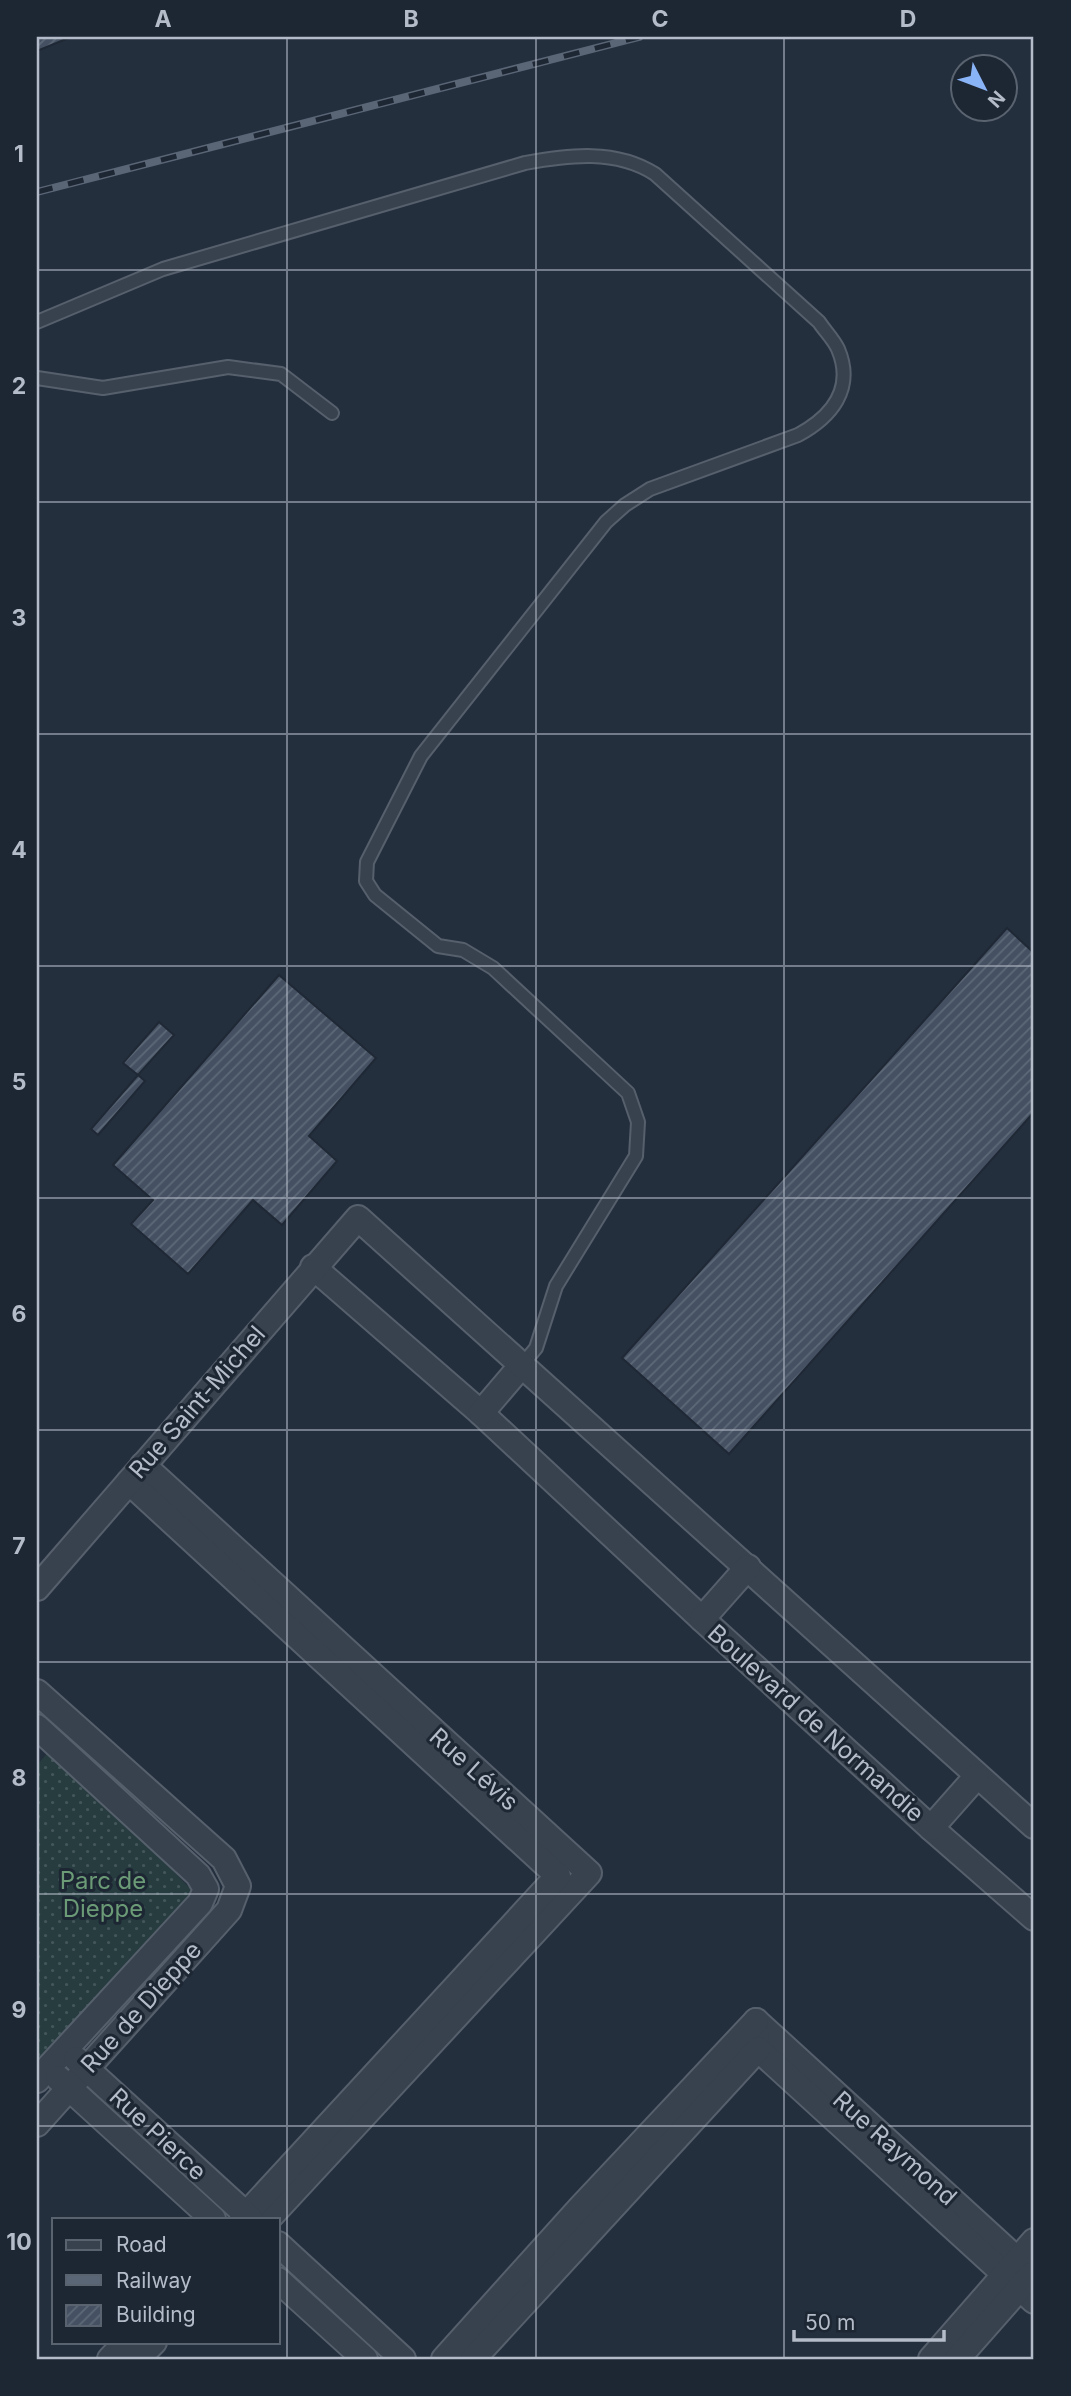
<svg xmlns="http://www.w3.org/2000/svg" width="1071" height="2396" font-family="Inter,sans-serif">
<defs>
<pattern id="grass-dots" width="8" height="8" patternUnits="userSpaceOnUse" patternTransform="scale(1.75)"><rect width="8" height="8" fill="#263c3f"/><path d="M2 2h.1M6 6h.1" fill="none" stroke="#435659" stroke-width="1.8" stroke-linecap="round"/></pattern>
<pattern id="building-hatch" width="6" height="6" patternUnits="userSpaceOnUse" patternTransform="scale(1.75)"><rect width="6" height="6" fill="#455162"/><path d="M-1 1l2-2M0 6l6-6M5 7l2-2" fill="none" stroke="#5d6877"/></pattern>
</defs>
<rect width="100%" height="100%" fill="#242f3e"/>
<polygon fill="url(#grass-dots)" points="55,1745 195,1894 37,2069 37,1765"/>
<g fill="url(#building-hatch)" stroke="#1f2835" stroke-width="2">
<polygon points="37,37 71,37 37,51"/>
<polygon points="1007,928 1034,953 1034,1112 729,1454 622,1358"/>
<polygon points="279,975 376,1058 309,1136 337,1161 282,1225 253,1200 188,1274 131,1224 153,1200 113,1165"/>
<polygon points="159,1022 174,1035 138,1075 123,1063"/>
<polygon points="138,1075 145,1081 98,1135 91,1129"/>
</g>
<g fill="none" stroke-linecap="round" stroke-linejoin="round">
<defs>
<g id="service">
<path d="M 37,322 L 163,269 L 525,163 C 569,155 616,149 655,174 L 819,322 C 825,331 834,340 838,349 C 855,389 831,417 798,435 L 650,489 L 625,505 L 606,522 L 421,756 L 367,862 L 366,881 L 375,895 L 438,946 L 463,950 L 493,968 L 628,1093 L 638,1122 L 636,1156 L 556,1286 L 536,1348 L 522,1365"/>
<polyline points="37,378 103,388 228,367 281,374 332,413"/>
</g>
<g id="minor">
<polyline points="313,1267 481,1413 702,1619 931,1828 1034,1918"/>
<polyline points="481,1413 522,1365"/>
<polyline points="143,1465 589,1873 268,2219"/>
<polyline points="129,1482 558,1876 242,2219"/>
<polyline points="37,1588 358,1218 1034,1826"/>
<polyline points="702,1619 748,1567"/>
<polyline points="37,1692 224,1859 238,1886 229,1910 37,2124"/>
<polyline points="37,1727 198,1875 206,1889 200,1903 37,2080"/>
<polyline points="931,1828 977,1776"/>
<polyline points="756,2021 1034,2275"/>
<polyline points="756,2032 758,2049 1034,2301"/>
<polyline points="76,2059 251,2219"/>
<polyline points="58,2078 213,2219"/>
<polyline points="278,2244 403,2359"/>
<polyline points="278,2280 365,2359"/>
<polyline points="110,2359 126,2342"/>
<polyline points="137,2359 154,2342"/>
<polyline points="444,2359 580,2208 756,2021"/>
<polyline points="473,2359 758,2049"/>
<polyline points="931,2359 1034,2241"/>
<polyline points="957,2359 1031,2275"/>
</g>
</defs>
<use href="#service" stroke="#565f6c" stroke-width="16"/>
<use href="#minor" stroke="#565f6c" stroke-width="28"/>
<use href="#service" stroke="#38414e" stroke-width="12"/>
<use href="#minor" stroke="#38414e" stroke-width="24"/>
<defs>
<polyline id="rail" points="37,192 639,37"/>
</defs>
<use href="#rail" stroke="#5a6575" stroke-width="8"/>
<use href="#rail" stroke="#1d2633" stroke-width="5" stroke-dasharray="16" stroke-linecap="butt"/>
</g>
<path fill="none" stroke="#b4bcc9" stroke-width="2" stroke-opacity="0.55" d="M 287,37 L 287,2359M 536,37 L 536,2359M 784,37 L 784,2359M 37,270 L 1034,270M 37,502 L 1034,502M 37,734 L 1034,734M 37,966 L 1034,966M 37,1198 L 1034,1198M 37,1430 L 1034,1430M 37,1662 L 1034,1662M 37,1894 L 1034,1894M 37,2126 L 1034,2126"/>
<g text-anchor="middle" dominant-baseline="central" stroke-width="6" stroke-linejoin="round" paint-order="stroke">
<g font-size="24" fill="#b4bcc9" stroke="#1d2633">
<text transform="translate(197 1402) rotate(-49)">Rue Saint-Michel</text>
<text transform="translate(816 1723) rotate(42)">Boulevard de Normandie</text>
<text transform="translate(474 1769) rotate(42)">Rue Lévis</text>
<text transform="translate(141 2007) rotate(-48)">Rue de Dieppe</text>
<text transform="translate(158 2134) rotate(43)">Rue Pierce</text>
<text transform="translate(895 2148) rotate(42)">Rue Raymond</text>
</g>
<g font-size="24" fill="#6b9a76" stroke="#1d2633">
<text x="103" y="1880">Parc de<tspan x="103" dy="28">Dieppe</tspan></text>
</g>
</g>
<rect width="1071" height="2396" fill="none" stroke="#1d2633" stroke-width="77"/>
<rect x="52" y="2218" width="228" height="126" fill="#1d2633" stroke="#59626f" stroke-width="2"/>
<rect x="66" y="2240" width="35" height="10" fill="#38414e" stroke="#59626f" stroke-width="2"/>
<text x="116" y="2252" font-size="21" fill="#b4bcc9">Road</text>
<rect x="66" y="2275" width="35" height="10" fill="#5a6575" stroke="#59626f" stroke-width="2"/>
<text x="116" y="2288" font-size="21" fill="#b4bcc9">Railway</text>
<rect x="66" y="2305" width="35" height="21" fill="url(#building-hatch)" stroke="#59626f" stroke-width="2"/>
<text x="116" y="2322" font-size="21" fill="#b4bcc9">Building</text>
<g transform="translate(984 88) rotate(132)"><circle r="33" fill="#1d2633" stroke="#59626f" stroke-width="2"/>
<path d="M0-5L12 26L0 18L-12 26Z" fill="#8ab4f8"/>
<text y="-10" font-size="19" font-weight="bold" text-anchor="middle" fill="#b4bcc9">N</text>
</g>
<path d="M794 2330v10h150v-10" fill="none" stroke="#b4bcc9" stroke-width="3.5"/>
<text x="805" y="2330" font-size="21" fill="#b4bcc9" stroke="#1d2633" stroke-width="5" paint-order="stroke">50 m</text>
<rect x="38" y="38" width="994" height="2320" fill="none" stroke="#b4bcc9" stroke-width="2.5"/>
<g font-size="23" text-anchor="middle" font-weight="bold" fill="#b4bcc9">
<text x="163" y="27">A</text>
<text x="411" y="27">B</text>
<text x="660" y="27">C</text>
<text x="908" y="27">D</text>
<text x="19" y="162">1</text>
<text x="19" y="394">2</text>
<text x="19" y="626">3</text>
<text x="19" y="858">4</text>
<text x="19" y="1090">5</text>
<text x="19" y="1322">6</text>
<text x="19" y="1554">7</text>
<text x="19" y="1786">8</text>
<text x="19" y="2018">9</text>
<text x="19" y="2250">10</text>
</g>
</svg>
